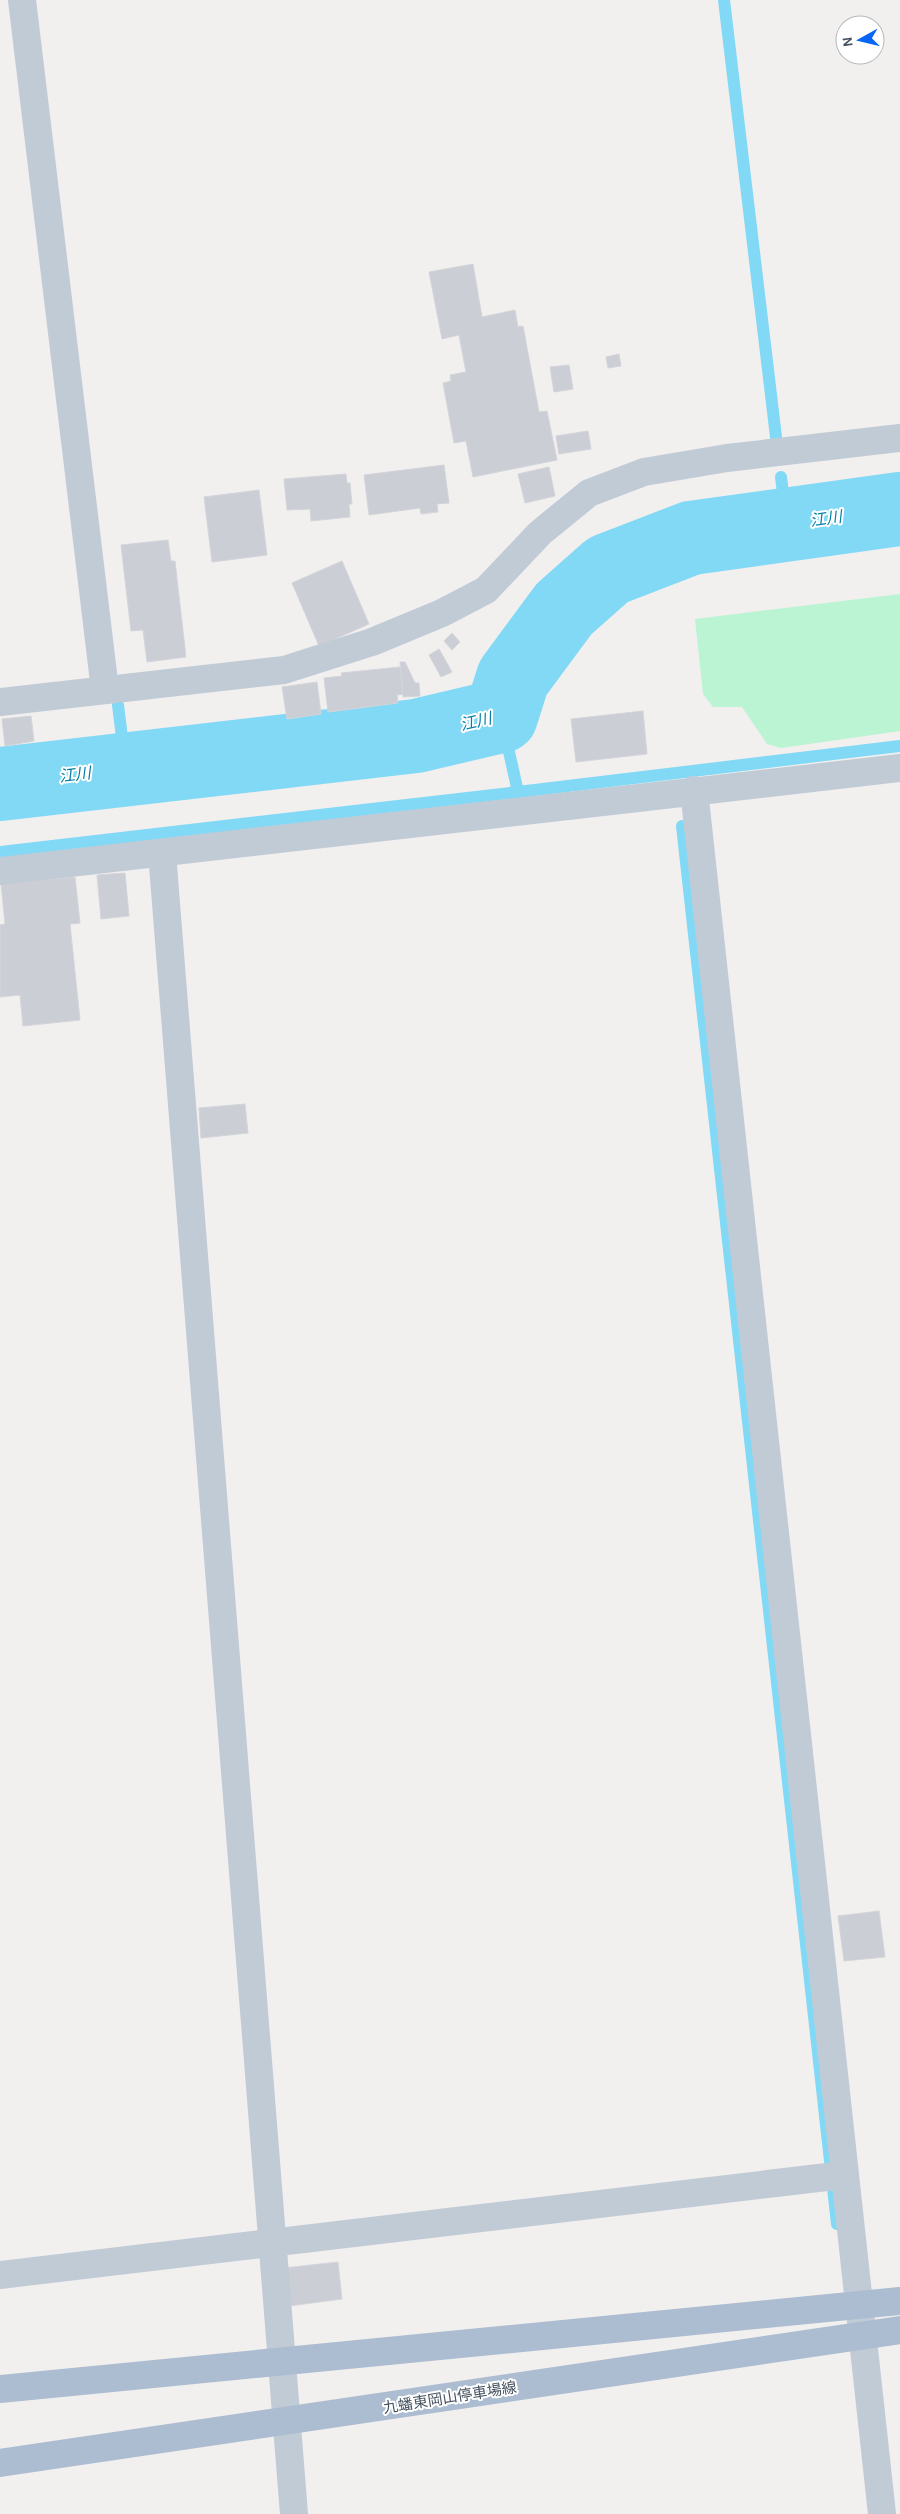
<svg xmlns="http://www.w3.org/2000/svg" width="900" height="2514" font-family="'Alegreya Sans','Noto Sans JP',sans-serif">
<rect width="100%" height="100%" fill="#f2efef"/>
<polygon fill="#baf4d2" points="900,594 900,731 781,748 767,744 742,707 713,707 703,694 695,619"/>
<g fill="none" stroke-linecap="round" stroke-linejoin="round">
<g stroke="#82d9f5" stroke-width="12">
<polyline points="724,0 776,437"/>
<polyline points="781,477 787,525"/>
<polyline points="118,705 126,770"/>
<polyline points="501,716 518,792 900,746"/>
<polyline points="682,826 837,2224"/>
<polyline points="0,852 518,792"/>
</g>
<polyline stroke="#82d9f5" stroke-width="74" points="0,784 416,736 501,716 513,678 564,609 608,570 691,538 900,509"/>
</g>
<g fill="#cbced4" stroke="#d3d5db">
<polygon points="473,264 482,317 515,310 518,327 523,326 539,412 547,411 557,460 473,477 466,441 454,443 443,383 451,381 450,375 466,372 459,335 442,339 429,272"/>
<polygon points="619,354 621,366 608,368 606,357"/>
<polygon points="569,365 573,389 554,392 550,367"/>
<polygon points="588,431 591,449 559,454 556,436"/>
<polygon points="444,465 449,503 437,504 438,512 421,514 420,508 369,515 364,475"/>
<polygon points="549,467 555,496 525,503 518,474"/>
<polygon points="346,474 347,483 350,483 352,504 349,504 350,517 311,521 310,509 287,510 284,479"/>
<polygon points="259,490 267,555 212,562 204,497"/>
<polygon points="168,540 171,561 175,561 186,657 147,662 143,630 131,631 121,545"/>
<polygon points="342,561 369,624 319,646 292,583"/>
<polygon points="452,633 460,642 452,650 444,641"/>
<polygon points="439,649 452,672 441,677 429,655"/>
<polygon points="400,662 405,662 415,683 419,683 420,696 403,697"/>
<polygon points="400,667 403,694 397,695 398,703 328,712 324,678 342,676 341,673"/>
<polygon points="317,682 321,714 287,719 282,687"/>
<polygon points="643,711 647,754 576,762 571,719"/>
<polygon points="31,716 34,741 5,746 2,719"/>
<polygon points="125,873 129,916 101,919 97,875"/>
<polygon points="75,877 80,923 70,924 80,1020 23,1026 20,995 0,997 0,925 5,924 1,884"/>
<polygon points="245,1104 248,1133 201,1138 199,1108"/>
<polygon points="879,1911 885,1957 844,1961 838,1916"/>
<polygon points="338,2262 342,2299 289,2306 284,2268"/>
</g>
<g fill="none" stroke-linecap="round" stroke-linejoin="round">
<g stroke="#c1cbd6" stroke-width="28">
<polyline points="22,0 105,690"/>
<polyline points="0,702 284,670 372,642 442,613 486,590 540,533 589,493 644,472 727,458 900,438"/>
<polyline points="694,790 882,2514"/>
<polyline points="162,853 294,2514"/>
<polyline points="0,871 900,768"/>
<polyline points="0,2275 844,2175"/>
</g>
<g stroke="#acbdd1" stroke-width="28">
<polyline points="0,2389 900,2301"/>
<polyline points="0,2463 900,2330"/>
</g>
</g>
<g text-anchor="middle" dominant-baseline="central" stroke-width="4" stroke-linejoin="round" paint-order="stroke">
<g font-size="15" fill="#45525f" stroke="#fff">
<text transform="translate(450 2398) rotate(-9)">九蟠東岡山停車場線</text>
</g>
<g font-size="16" font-style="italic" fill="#027fa6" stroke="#fff">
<text transform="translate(826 519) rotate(-8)">江川</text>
<text transform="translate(476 722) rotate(-13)">江川</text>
<text transform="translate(75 775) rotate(-7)">江川</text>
</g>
</g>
<g transform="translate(860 40) rotate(262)"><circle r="24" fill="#ffffff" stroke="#b5babf"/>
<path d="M0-4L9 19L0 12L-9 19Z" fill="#0767f4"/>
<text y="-8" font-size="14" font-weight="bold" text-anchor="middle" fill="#45525f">N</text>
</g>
</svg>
